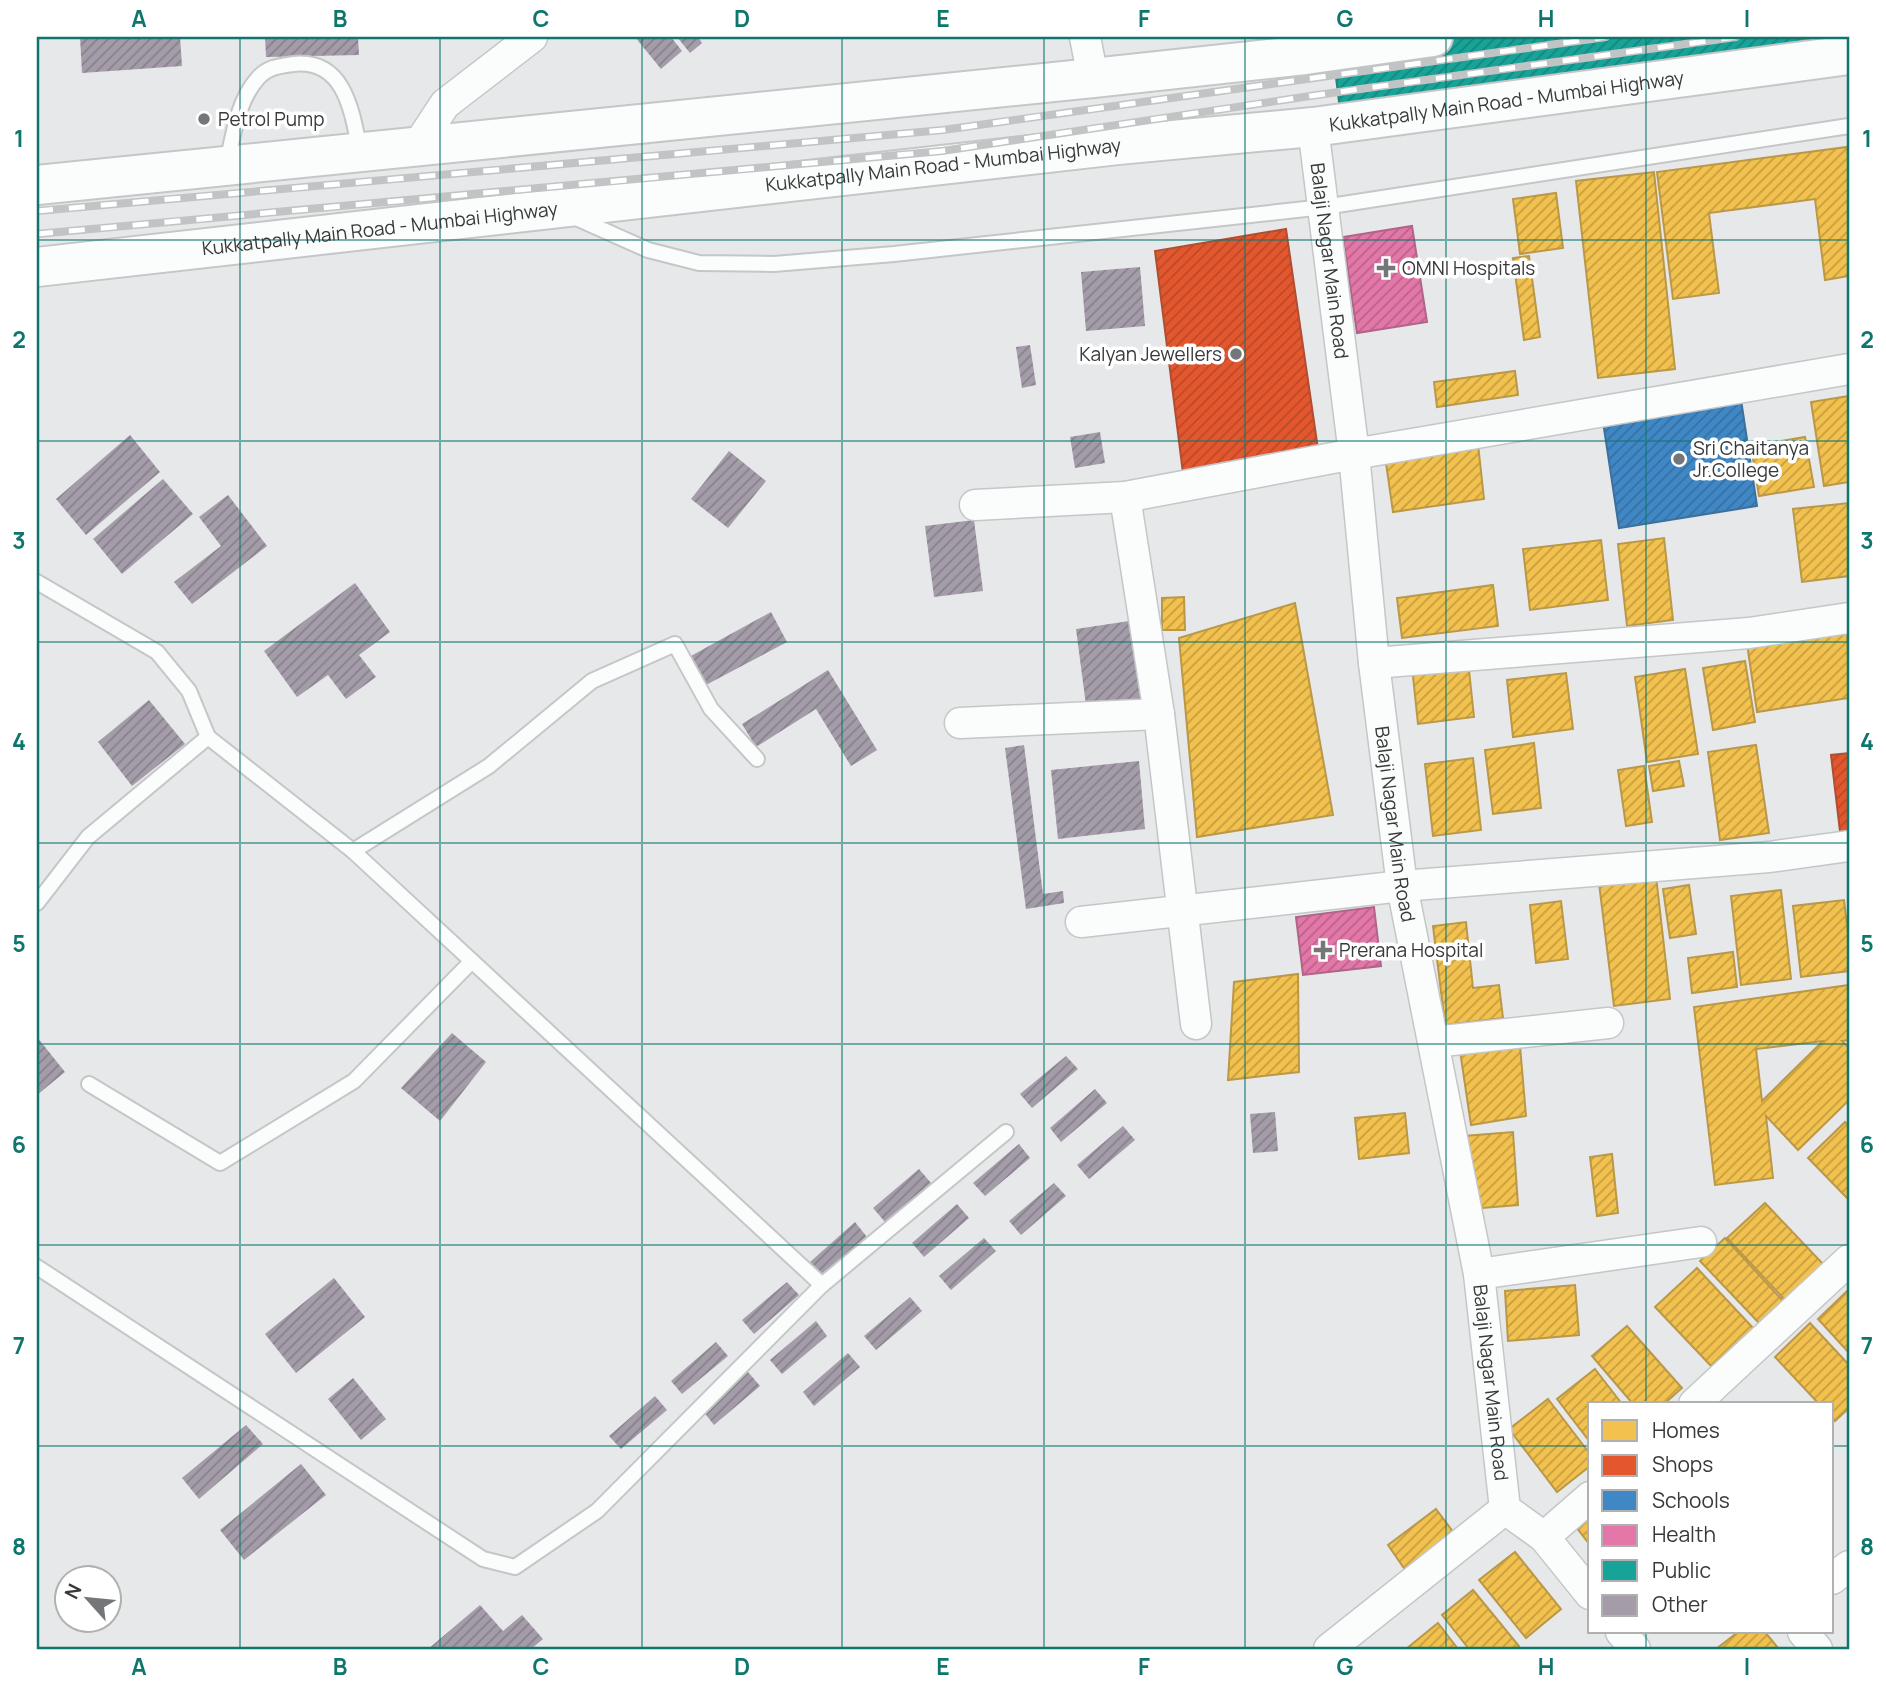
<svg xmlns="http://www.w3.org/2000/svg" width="1886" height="1686" font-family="Manrope,sans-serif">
<defs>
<pattern id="homes-hatch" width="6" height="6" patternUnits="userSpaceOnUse" patternTransform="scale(1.75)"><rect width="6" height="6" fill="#f2c14e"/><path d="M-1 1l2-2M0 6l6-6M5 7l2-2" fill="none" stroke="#c59e42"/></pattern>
<pattern id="shops-hatch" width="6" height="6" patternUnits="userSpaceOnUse" patternTransform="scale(1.75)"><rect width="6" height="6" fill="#e4572e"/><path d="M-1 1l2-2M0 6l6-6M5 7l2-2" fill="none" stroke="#ba4928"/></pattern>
<pattern id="schools-hatch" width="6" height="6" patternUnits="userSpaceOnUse" patternTransform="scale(1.75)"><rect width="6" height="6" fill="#3f88c5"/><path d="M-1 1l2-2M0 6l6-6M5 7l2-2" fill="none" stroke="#3670a1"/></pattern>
<pattern id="health-hatch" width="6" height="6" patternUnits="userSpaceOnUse" patternTransform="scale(1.75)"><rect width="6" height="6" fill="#e377a8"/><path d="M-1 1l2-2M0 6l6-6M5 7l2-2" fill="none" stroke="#b9638a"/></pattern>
<pattern id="public-hatch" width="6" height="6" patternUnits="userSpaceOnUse" patternTransform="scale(1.75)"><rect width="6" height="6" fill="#17a398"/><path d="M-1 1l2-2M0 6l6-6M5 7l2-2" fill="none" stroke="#16867d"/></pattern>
<pattern id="building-hatch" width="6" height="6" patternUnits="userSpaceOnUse" patternTransform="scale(1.75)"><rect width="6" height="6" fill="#a49da9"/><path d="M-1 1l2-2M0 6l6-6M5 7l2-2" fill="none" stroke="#87818b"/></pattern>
</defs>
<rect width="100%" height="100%" fill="#e7e8ea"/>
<g fill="url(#homes-hatch)" stroke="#ba9848" stroke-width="2" fill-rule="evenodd">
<polygon points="1847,147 1849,168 1849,276 1825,280 1815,199 1709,213 1719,293 1673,299 1657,172"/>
<polygon points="1654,172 1675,369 1598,378 1576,181"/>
<polygon points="1556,193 1563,248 1520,254 1513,199"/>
<polygon points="1529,256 1540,337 1524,340 1513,258"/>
<polygon points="1515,371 1518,395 1437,407 1434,382"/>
<polygon points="1849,396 1849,482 1824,486 1811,402"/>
<polygon points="1805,437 1814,487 1759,496 1751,446"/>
<polygon points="1478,444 1484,499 1393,512 1385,456"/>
<polygon points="1849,503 1849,576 1802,582 1793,509"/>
<polygon points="1664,538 1673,620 1627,626 1618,544"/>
<polygon points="1601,540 1608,600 1530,610 1523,549"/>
<polygon points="1493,585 1498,626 1402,638 1397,598"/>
<polygon points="1184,597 1185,630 1162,630 1162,598"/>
<polygon points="1295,603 1333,815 1197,837 1179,638"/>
<polygon points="1847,622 1849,698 1757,712 1746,637"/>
<polygon points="1468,661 1474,717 1418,724 1412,667"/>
<polygon points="1745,661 1755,722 1713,730 1703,668"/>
<polygon points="1685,669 1698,754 1647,762 1635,677"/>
<polygon points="1566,673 1573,729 1513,737 1507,680"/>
<polygon points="1534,743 1541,808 1493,814 1485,750"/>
<polygon points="1756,745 1769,833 1720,840 1708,752"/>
<polygon points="1473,758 1481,830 1433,836 1425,764"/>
<polygon points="1679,761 1684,786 1653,791 1649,766"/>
<polygon points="1644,766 1652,822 1626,826 1618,770"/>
<polygon points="1656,876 1670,999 1614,1006 1599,883"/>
<polygon points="1689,885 1696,934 1670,938 1663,889"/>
<polygon points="1781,890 1791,979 1741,985 1731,896"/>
<polygon points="1844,900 1849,942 1849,971 1801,977 1793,906"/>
<polygon points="1561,901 1568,959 1536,963 1530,905"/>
<polygon points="1466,922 1473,988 1499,985 1503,1018 1445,1025 1433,926"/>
<polygon points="1733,952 1737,987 1692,993 1688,958"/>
<polygon points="1298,974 1299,1072 1228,1080 1234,982"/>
<path d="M 1849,985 L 1849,1040 L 1842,1041 L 1849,1048 L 1849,1100 L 1798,1150 L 1766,1116 L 1773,1178 L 1715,1185 L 1694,1007 ZM 1823,1041 L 1762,1101 L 1756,1049 Z"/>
<polygon points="1520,1046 1526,1116 1471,1125 1460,1051"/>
<polygon points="1405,1113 1409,1153 1359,1159 1355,1118"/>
<polygon points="1845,1122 1849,1126 1849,1200 1808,1158"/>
<polygon points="1513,1132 1518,1205 1470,1209 1464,1136"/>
<polygon points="1612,1154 1618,1213 1597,1216 1590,1157"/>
<polygon points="1765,1203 1823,1264 1785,1300 1727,1238"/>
<polygon points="1725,1238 1783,1301 1759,1323 1700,1261"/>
<polygon points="1697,1268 1754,1329 1713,1368 1655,1307"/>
<polygon points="1575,1285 1579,1335 1508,1341 1505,1291"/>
<polygon points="1849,1289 1849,1353 1818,1319"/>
<polygon points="1810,1323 1849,1365 1849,1408 1835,1421 1832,1417 1832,1404 1819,1404 1775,1357"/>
<polygon points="1627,1326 1682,1388 1664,1404 1633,1404 1592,1356"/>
<polygon points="1595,1369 1622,1404 1590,1404 1590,1442 1557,1399"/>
<polygon points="1548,1399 1590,1454 1590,1466 1557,1492 1509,1429"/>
<polygon points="1436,1509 1457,1537 1408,1574 1388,1545"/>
<polygon points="1590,1510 1590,1545 1573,1523"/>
<polygon points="1515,1552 1561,1609 1526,1638 1479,1580"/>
<polygon points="1473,1590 1519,1646 1515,1649 1469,1649 1442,1615"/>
<polygon points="1438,1623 1458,1649 1406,1649"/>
<polygon points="1738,1632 1765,1632 1779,1649 1716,1649"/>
</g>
<g fill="url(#shops-hatch)" stroke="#b04e32" stroke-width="2">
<polygon points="1286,229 1319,456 1184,481 1155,251"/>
<polygon points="1849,753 1849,839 1841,840 1831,755"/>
</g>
<polygon fill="url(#schools-hatch)" stroke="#3d709b" stroke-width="2" points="1740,393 1757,506 1619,528 1602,415"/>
<g fill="url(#health-hatch)" stroke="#b06487" stroke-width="2">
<polygon points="1412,226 1427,322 1357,333 1343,237"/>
<polygon points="1374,907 1381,966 1303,975 1296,917"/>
</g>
<polygon fill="url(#public-hatch)" stroke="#21837c" stroke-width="2" points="1331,37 1849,37 1343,134"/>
<g fill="url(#building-hatch)">
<polygon points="80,37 180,37 182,66 82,73"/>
<polygon points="265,37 358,37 359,55 266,57"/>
<polygon points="635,37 671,37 682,51 661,69"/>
<polygon points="677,37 698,37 702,43 690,53"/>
<polygon points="1140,267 1145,326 1086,331 1081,272"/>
<polygon points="1030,345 1036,385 1022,388 1016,347"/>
<polygon points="1100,432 1105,463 1075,468 1070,437"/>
<polygon points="130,435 160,472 86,535 56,499"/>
<polygon points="729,451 766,481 728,528 691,499"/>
<polygon points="163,479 193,514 122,574 93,539"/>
<polygon points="228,495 267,546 192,604 174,582 221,546 199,517"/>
<polygon points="974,520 983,591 934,597 925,526"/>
<polygon points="355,583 390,632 359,655 376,677 346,699 328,675 297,697 264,651"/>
<polygon points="771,612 787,642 704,686 689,657"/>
<polygon points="1136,620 1148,704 1087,713 1076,629"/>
<polygon points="828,670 877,750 851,766 816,709 756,747 742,724"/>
<polygon points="149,700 185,744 132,786 98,742"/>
<polygon points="1024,745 1043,894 1063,891 1064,903 1026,909 1005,748"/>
<polygon points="1139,761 1145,829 1058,839 1051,770"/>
<polygon points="452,1033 486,1062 440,1121 401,1088"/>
<polygon points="37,1037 65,1072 37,1095"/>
<polygon points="1066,1056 1078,1069 1032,1108 1020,1094"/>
<polygon points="1095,1089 1107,1103 1061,1142 1050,1128"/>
<polygon points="1275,1112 1278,1151 1253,1153 1250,1114"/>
<polygon points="1123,1126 1135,1140 1089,1179 1077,1165"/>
<polygon points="1019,1144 1030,1158 985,1196 973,1183"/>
<polygon points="919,1169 931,1183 885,1222 873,1208"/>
<polygon points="1054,1183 1066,1196 1021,1235 1009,1221"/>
<polygon points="957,1204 969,1218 924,1257 912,1243"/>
<polygon points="855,1222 867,1237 821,1275 810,1262"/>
<polygon points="984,1238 996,1251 951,1290 939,1276"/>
<polygon points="334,1278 365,1317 296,1373 265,1334"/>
<polygon points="787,1282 799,1295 754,1334 742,1320"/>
<polygon points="910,1297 922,1311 876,1350 864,1336"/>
<polygon points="816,1321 827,1336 782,1374 770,1360"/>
<polygon points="716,1342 728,1356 682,1394 671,1381"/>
<polygon points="848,1353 860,1367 814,1406 803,1392"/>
<polygon points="748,1372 760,1386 714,1425 703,1411"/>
<polygon points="353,1378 386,1419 361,1440 328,1399"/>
<polygon points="655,1396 667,1410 621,1449 609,1436"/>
<polygon points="246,1425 263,1444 199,1499 182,1478"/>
<polygon points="301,1464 326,1495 244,1560 220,1530"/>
<polygon points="480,1605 503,1631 522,1615 543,1639 531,1649 428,1649"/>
</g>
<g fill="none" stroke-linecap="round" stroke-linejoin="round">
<defs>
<g id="service">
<path d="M 227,164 C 233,135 238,100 258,78 C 268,67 279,66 293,64 C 345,58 352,112 360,151"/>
<polyline points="574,217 648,250 699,263 774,264 894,254 1324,207 1849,126"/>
<polyline points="37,582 157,652 189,691 208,737 88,837 37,903"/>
<polyline points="208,737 353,851 822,1285"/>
<polyline points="353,851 489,766 592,681 675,644 711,709 757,759"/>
<polyline points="89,1084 220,1163 354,1081 472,961"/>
<polyline points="37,1267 483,1559 515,1567 597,1511 822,1285 1006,1132"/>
</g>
<g id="minor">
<polyline points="1085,37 1093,78"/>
<path id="s1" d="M 1313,127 L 1354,454 L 1374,663 L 1402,886 L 1479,1274 L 1505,1509 L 1544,1537 L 1590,1594"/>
<polyline points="418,145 445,104 532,37"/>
<polyline points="1125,497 1159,714 1196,1024"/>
<polyline points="975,505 1125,497 1354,454 1849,369"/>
<polyline points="1374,663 1749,633 1849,618"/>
<polyline points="960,723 1159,714"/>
<polyline points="1081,922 1402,886 1769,857 1849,846"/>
<polyline points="1434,1042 1608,1023"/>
<polyline points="1479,1274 1701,1242"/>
<polyline points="1694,1404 1849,1260"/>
<polyline points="1544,1537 1590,1497"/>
<polyline points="1832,1579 1849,1566"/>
<polyline points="1621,1632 1635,1649"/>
<polyline points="1803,1632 1817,1649"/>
<polyline points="1329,1649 1505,1509"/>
</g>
<g id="trunk">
<polyline points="37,185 1093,78 1305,55 1433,37"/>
<path id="s2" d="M 37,267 L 1118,145 L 1313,127 L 1849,55"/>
</g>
</defs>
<use href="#service" stroke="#c5c6c7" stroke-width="18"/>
<use href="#minor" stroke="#c5c6c7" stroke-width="33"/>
<use href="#trunk" stroke="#c5c6c7" stroke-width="42"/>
<use href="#service" stroke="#fbfcfc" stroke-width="14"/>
<use href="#minor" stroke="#fbfcfc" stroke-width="30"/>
<use href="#trunk" stroke="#fbfcfc" stroke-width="38"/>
<defs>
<g id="rail">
<polyline points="37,211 943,130 1606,37"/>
<polyline points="37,234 942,151 1310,96 1736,37"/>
</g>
</defs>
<use href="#rail" stroke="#c2c3c4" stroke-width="8"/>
<use href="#rail" stroke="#fff" stroke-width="5" stroke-dasharray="16" stroke-linecap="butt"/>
</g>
<path fill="none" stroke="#0f766e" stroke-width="2" stroke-opacity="0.55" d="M 240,37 L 240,1649M 440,37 L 440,1649M 642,37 L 642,1649M 842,37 L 842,1649M 1044,37 L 1044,1649M 1245,37 L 1245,1649M 1446,37 L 1446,1649M 1646,37 L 1646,1404M 37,240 L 1849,240M 37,441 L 1849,441M 37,642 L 1849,642M 37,843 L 1849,843M 37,1044 L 1849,1044M 37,1245 L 1849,1245M 37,1446 L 1590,1446M 1832,1446 L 1849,1446M 1646,1632 L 1646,1649"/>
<g fill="#757678" stroke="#fff" stroke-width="2.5">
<circle cx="204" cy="119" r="7"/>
<path d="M1382.5 257.5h7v7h7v7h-7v7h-7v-7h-7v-7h7z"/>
<circle cx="1236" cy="354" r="7"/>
<circle cx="1679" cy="459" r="7"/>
<path d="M1319.5 939.5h7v7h7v7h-7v7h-7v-7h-7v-7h7z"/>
</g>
<g text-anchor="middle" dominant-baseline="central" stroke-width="7" stroke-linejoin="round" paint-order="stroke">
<g font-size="19" fill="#38393a" stroke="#fff">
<text stroke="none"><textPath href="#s2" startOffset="1479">Kukkatpally Main Road - Mumbai Highway</textPath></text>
<text stroke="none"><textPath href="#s2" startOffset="912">Kukkatpally Main Road - Mumbai Highway</textPath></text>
<text stroke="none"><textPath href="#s2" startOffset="345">Kukkatpally Main Road - Mumbai Highway</textPath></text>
<text stroke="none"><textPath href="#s1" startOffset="135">Balaji Nagar Main Road</textPath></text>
<text stroke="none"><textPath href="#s1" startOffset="702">Balaji Nagar Main Road</textPath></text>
<text stroke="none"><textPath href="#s1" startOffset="1269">Balaji Nagar Main Road</textPath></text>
</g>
<g font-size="19" fill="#38393a" stroke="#fff" text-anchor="start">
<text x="218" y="119">Petrol Pump</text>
<text x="1402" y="268">OMNI Hospitals</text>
<text x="1222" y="354" text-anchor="end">Kalyan Jewellers</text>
<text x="1693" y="448">Sri Chaitanya<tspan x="1693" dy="22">Jr.College</tspan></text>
<text x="1339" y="950">Prerana Hospital</text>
</g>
</g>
<rect width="1886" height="1686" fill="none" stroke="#ffffff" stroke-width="77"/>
<rect x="1588" y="1402" width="245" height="231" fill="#ffffff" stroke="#afb0b0" stroke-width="2"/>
<rect x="1602" y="1420" width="35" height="21" fill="#f2c14e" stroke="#afb0b0" stroke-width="2"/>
<text x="1652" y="1438" font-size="21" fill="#38393a">Homes</text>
<rect x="1602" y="1455" width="35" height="21" fill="#e4572e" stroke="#afb0b0" stroke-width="2"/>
<text x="1652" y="1472" font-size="21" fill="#38393a">Shops</text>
<rect x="1602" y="1490" width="35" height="21" fill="#3f88c5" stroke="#afb0b0" stroke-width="2"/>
<text x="1652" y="1508" font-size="21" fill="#38393a">Schools</text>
<rect x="1602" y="1525" width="35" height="21" fill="#e377a8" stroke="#afb0b0" stroke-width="2"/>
<text x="1652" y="1542" font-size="21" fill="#38393a">Health</text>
<rect x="1602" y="1560" width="35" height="21" fill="#17a398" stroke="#afb0b0" stroke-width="2"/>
<text x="1652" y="1578" font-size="21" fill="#38393a">Public</text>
<rect x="1602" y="1595" width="35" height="21" fill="#a49da9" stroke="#afb0b0" stroke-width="2"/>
<text x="1652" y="1612" font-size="21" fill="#38393a">Other</text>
<g transform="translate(88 1599) rotate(297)"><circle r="33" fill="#ffffff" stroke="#afb0b0" stroke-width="2"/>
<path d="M0-5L12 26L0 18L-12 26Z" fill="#757678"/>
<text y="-10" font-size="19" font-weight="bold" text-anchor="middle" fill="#38393a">N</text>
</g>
<rect x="38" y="38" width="1810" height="1610" fill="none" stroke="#0f766e" stroke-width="2.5"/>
<g font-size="23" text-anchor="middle" font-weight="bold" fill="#0f766e">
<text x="139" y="27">A</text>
<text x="340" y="27">B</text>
<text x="541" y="27">C</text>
<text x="742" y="27">D</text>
<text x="943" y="27">E</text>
<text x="1144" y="27">F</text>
<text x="1345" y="27">G</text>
<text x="1546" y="27">H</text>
<text x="1747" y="27">I</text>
<text x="19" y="147">1</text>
<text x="1867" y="147">1</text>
<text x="19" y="348">2</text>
<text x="1867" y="348">2</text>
<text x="19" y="549">3</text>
<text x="1867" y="549">3</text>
<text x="19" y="750">4</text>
<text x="1867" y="750">4</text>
<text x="19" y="952">5</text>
<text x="1867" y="952">5</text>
<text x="19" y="1153">6</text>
<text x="1867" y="1153">6</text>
<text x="19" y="1354">7</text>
<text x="1867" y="1354">7</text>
<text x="19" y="1555">8</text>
<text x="1867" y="1555">8</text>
<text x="139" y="1675">A</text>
<text x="340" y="1675">B</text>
<text x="541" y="1675">C</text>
<text x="742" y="1675">D</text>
<text x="943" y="1675">E</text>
<text x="1144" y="1675">F</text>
<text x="1345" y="1675">G</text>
<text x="1546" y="1675">H</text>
<text x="1747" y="1675">I</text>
</g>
</svg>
